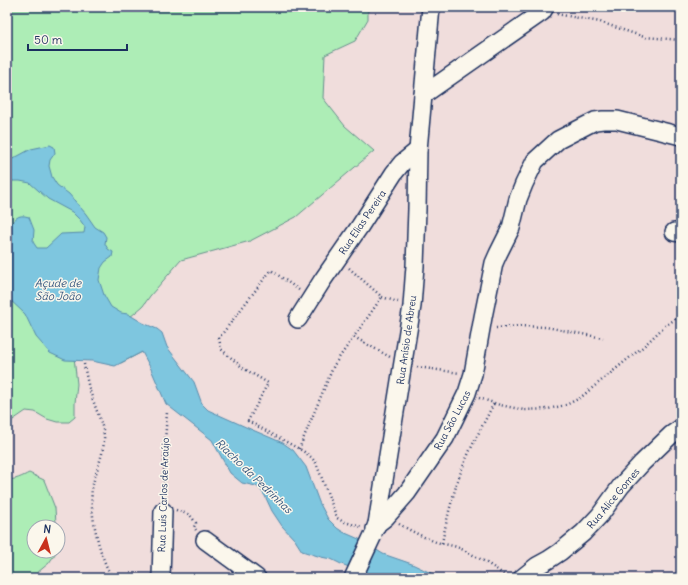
<svg xmlns="http://www.w3.org/2000/svg" width="688" height="585" font-family="Delius,sans-serif">
<style>
.green{fill:#adedb6;stroke:#648e8a}
.water{fill:#7ec6df;stroke:#568aab}
.lines{fill:none;stroke-linecap:round;stroke-linejoin:round}
.minor-casing{stroke:#1b2f5e;stroke-width:20}
.path{stroke:#1b2f5e;stroke-width:2.5;stroke-dasharray:1 3;stroke-linecap:butt}
.minor{stroke:#fbf7ec;stroke-width:17}
.minor-bridge-casing{stroke:#1b2f5e;stroke-width:20;stroke-linecap:butt}
.minor-bridge{stroke:#fbf7ec;stroke-width:17}
.labels{text-anchor:middle;stroke-width:3;stroke-linejoin:round;paint-order:stroke}
.street-label{font-size:10px;fill:#1b2f5e;stroke:#fbf7ec}
.water-label{font-size:11px;font-style:italic;fill:#34557e;stroke:#fbf7ec}
</style>
<rect width="100%" height="100%" fill="#f0dddc"/>
<filter id="ink" filterUnits="userSpaceOnUse"><feTurbulence type="fractalNoise" baseFrequency=".025" numOctaves="2"/><feDisplacementMap in="SourceGraphic" scale="8" xChannelSelector="R" yChannelSelector="G"/><feConvolveMatrix kernelMatrix="1 2 1 2 8 2 1 2 1" color-interpolation-filters="sRGB"/></filter>
<g filter="url(#ink)">
<!-- green -->
<g class="green">
<polygon points="7,7 368,7 368,19 355,41 325,55 323,98 345,126 374,151 296,217 250,241 181,260 150,296 143,306 129,318 150,348 121,363 74,357 77,384 75,403 75,417 69,422 57,422 47,419 35,412 26,411 7,424"/>
<path d="M29,473L44,480L55,508L56,523L63,532L60,546L58,549V527H34V551H57L49,563L31,578H7V479C14,481 23,476 29,473Z"/>
</g>
<!-- water -->
<path class="water" d="M50,145L54,147L55,153L50,160L49,166L52,177L57,185L69,194L86,214L95,227L103,232L106,237L105,244L108,249L113,252L112,257L105,262L101,268L99,280L104,295L111,307L121,313L128,314L143,323L157,329L162,333L167,347L194,382L202,404L208,410L248,428L283,443L293,450L306,467L319,502L328,519L337,528L343,532L359,539L383,554L412,564L431,573L438,578H365L352,568L341,564L331,559L321,557L302,551L295,540L282,526L272,511L265,496L260,489L256,486L242,483L230,473L212,440L166,404L151,369L142,352L115,366L92,361L65,360L50,353L36,337L25,314L7,297V227C16,220 16,213 29,217L34,230L33,242L37,248H46L61,234L84,233L85,227L80,220L72,212L48,199L30,183L20,181H11L7,182V162L31,149Z"/>
<g class="lines">
<!-- minor casing -->
<g class="minor-casing">
<g id="minor">
<polyline points="423,95 542,12 545,7"/>
<polyline points="674,232 681,233"/>
<polyline points="298,319 322,281 360,226 394,173 402,163 418,150"/>
<polyline points="377,524 386,517 407,493 445,438 467,393 473,374 483,317 494,263 498,254 511,228 518,199 524,184 535,161 558,140 587,125 595,121 603,120 617,120 681,136"/>
<polyline points="375,529 377,524 412,306 415,266 417,209 418,150 431,7"/>
<polyline points="205,540 257,578"/>
<polyline points="161,578 163,511"/>
<polyline points="522,578 537,566 548,560 560,552 583,533 600,515 621,486 642,463 671,435 681,428"/>
</g>
</g>
<!-- path -->
<g class="path">
<polyline points="557,14 600,22 644,37 681,40"/>
<polyline points="349,268 382,297 398,302"/>
<polyline points="299,290 271,270 219,338 221,349 243,368 268,383 248,421 303,451 311,457 316,463 337,518 342,521 361,527"/>
<polyline points="496,328 520,326 546,327 603,338"/>
<polyline points="354,337 390,357"/>
<path d="M84,364C86,375 88,387 92,397C96,410 102,422 104,435C105,454 95,471 92,489C89,510 100,561 113,578"/>
<polyline points="417,367 460,373"/>
<polyline points="479,398 500,405 524,410 548,409 566,405 580,398 591,389 644,346 665,326 681,315"/>
<polyline points="299,449 334,365 382,297"/>
<polyline points="164,498 164,458 167,412"/>
<polyline points="176,510 190,515 196,523 194,527 196,530"/>
<path d="M399,524C411,531 423,537 436,542C443,544 450,545 457,547C475,555 493,566 508,578"/>
<path d="M442,543C447,518 453,493 462,469C471,446 483,425 494,403"/>
</g>
<!-- minor -->
<use href="#minor" class="minor"/>
<!-- minor-bridge casing -->
<g class="minor-bridge-casing">
<polyline id="minor-bridge" points="353,578 373,535"/>
</g>
<!-- minor-bridge -->
<use href="#minor-bridge" class="minor-bridge"/>
</g>
</g>
<g class="labels">
<!-- street labels -->
<g class="street-label">
<text transform="translate(362 222) rotate(-56)" y="4">Rua Elias Pereira</text>
<text transform="translate(406 340) rotate(-82)" y="4">Rua Anísio de Abreu</text>
<text transform="translate(452 420) rotate(-62)" y="4">Rua São Lucas</text>
<text transform="translate(163 495) rotate(-88)" y="4">Rua Luís Carlos de Araújo</text>
<text transform="translate(613 498) rotate(-50)" y="4">Rua Alice Gomes</text>
</g>
<!-- water labels -->
<g class="water-label">
<text x="58" y="287">Açude de<tspan x="58" dy="13">São João</tspan></text>
<text transform="translate(254 476) rotate(44)" y="4">Riacho da Pedrinhas</text>
</g>
</g>
<!-- margin -->
<rect width="688" height="585" fill="none" stroke="#fbf7ec" stroke-width="24"/>
<rect x="12" y="12" width="664" height="561" fill="none" stroke="#1b2f5e" stroke-width="1.5" filter="url(#ink)"/>
<!-- north arrow -->
<g transform="translate(46 539) rotate(7)"><circle r="19" fill="#fbf7ec" stroke="#a1a7b3"/>
<path d="M0-3L7 15L0 10L-7 15Z" fill="#c8321e"/>
<text y="-6" font-size="11" font-weight="bold" text-anchor="middle" fill="#1b2f5e">N</text>
</g>
<!-- scale -->
<path d="M28 44v6h99v-6" fill="none" stroke="#1b2f5e" stroke-width="2"/>
<text x="34" y="44" font-size="12" fill="#1b2f5e" stroke="#fbf7ec" stroke-width="3" paint-order="stroke">50 m</text>
</svg>
